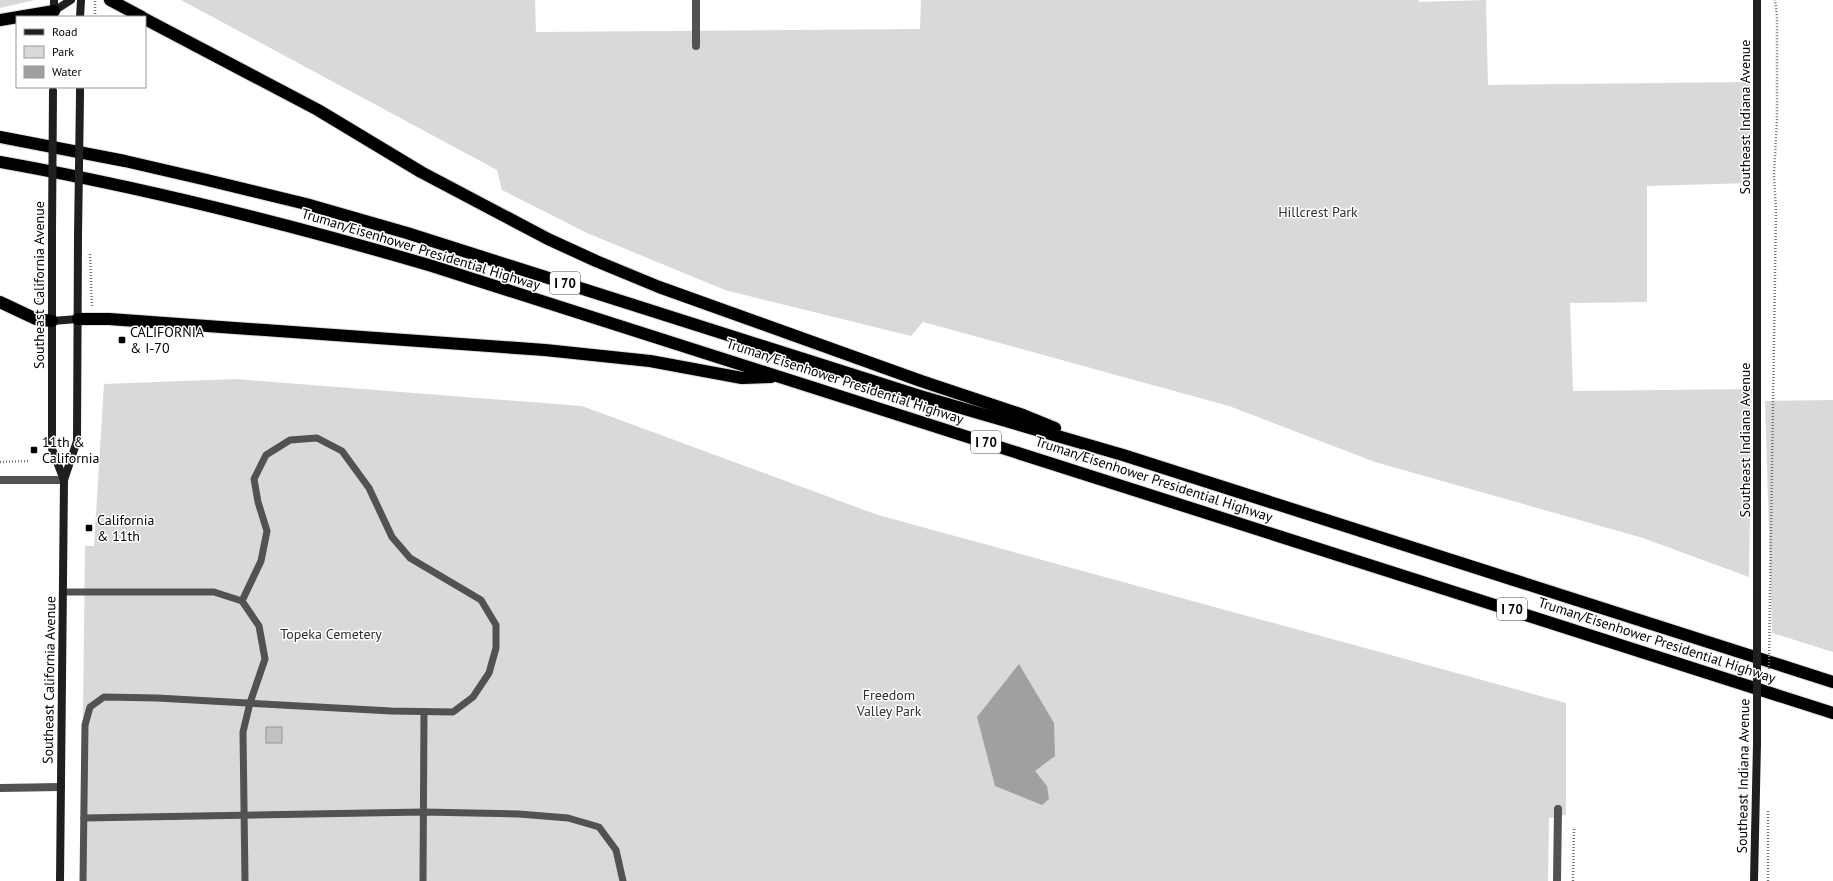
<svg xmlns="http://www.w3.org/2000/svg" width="1833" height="881" font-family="'PT Sans',sans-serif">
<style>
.green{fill:#d9d9d9}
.water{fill:#a0a0a0}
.building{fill:#c2c2c2;stroke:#969696}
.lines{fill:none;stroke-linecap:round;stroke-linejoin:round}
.highway-casing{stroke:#dbdbdb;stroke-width:14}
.path{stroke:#747474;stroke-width:2.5;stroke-dasharray:1 2;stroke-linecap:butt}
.lane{stroke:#525252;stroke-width:7}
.street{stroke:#525252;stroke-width:8}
.secondary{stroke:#1f1f1f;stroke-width:8}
.highway{stroke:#000;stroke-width:12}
.path-bridge{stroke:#747474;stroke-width:2.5;stroke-dasharray:1 2;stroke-linecap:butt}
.secondary-bridge{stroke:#1f1f1f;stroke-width:8}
.poi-dot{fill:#000;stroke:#fff;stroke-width:1.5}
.labels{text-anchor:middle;stroke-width:3;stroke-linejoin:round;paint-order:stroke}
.shield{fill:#fff;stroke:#4c4c4c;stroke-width:1}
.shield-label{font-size:13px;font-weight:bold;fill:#000}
.street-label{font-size:14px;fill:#000;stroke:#fff}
.park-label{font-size:14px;fill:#303030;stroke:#fff}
.poi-label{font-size:14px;fill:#000;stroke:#fff;text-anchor:start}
</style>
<rect width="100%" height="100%" fill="#fff"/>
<!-- green -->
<g class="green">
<polygon points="0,0 35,0 0,8"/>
<polygon points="181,0 535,0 536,32 920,29 921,0 1418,0 1419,2 1486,0 1488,85 1751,82 1750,183 1647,186 1647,302 1570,303 1573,391 1752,389 1749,577 1643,538 1375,462 1229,406 923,322 911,336 725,290 587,233 502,190 497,170"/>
<polygon points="235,379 582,406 878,515 1566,703 1566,815 1549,818 1548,881 81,881 85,546 94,546 104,384"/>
<polygon points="1833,400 1833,652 1772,633 1765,401"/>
</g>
<!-- water -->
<polygon class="water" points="1019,664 1054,723 1055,756 1035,771 1047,786 1049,799 1042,805 995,786 977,717"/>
<!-- building -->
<rect class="building" x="266" y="727" width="16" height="16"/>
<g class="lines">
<!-- highway casing -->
<g class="highway-casing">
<g id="highway">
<polyline points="110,0 142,17"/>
<polyline points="145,19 318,110 421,172 548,239 596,261 659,287 921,381 1023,415 1055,428"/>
<polyline points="0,20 54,11"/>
<polyline points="0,137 125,161 207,180 306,204 407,233 920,396 1123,455 1833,682"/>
<path d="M0,162C146,188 289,224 432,266L1833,713"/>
<polyline points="0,302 36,319 52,321"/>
<polyline points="78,319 109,319 545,350 650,361 742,378 771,377"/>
</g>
</g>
<!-- path -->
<g class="path">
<polyline points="95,17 95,0"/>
<polyline points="90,254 92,307"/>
<polyline points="38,302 40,261"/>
<polyline points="0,462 30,461"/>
<polyline points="1770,597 1776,210 1774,175 1777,118 1777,16 1775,0"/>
<polyline points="1573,881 1574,828"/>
<polyline points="1768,881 1768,809"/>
</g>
<!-- lane -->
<g class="lane">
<polyline points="63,592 214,592 242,601 259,626 265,659 250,703 243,732 245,881"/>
<polyline points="84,818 423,812 519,814 568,818 599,827 616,850 623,881"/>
<polyline points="83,881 85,725 90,707 104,697 157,698 391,711 453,712 473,697 489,673 496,648 496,625 481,600 410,558 392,537 369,488 342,451 317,438 290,440 266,455 254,479 258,502 267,531 261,561 242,601"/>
<polyline points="423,881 424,712"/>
</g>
<!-- street -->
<g class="street">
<polyline points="696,0 696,46"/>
<polyline points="0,480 64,480"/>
<polyline points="0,788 61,787"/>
<polyline points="1557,881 1558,809"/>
</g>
<!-- secondary -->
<g class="secondary">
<polyline points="1757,0 1757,596"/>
<polyline points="54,11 71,0"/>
<polyline points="54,14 54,0"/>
<polyline points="80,17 81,0"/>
<polyline points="80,96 80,87"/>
<polyline points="52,231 52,449 64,480"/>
<polyline points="52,321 78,319"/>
<polyline points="60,881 64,480 77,441 78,236"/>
<polyline points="1754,881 1757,744"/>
</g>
<!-- highway -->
<use href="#highway" class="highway"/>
<!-- path-bridge -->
<polyline class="path-bridge" points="1769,669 1770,597"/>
<!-- secondary-bridge -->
<g class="secondary-bridge">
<polyline points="52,231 53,91"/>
<polyline points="78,236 80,96"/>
<polyline points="1757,744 1757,596"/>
</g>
</g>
<!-- markers -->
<g class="poi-dot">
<rect x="118" y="336" width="8" height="8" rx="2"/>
<rect x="30" y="446" width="8" height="8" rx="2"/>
<rect x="85" y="524" width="8" height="8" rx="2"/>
</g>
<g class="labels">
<!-- shield labels -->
<g class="shield">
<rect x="550" y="272" width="30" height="22" rx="3"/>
<rect x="971" y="431" width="30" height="22" rx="3"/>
<rect x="1497" y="598" width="30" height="22" rx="3"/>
</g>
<g class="shield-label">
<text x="565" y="288">I 70</text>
<text x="986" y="447">I 70</text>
<text x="1512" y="614">I 70</text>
</g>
<!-- street labels -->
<g class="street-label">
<text transform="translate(1745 117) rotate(-90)" y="5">Southeast Indiana Avenue</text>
<text transform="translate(421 249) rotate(17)" y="5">Truman/Eisenhower Presidential Highway</text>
<text transform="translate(39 285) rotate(-90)" y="5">Southeast California Avenue</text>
<text transform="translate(845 381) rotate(18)" y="5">Truman/Eisenhower Presidential Highway</text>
<text transform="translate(1745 440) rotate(-90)" y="5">Southeast Indiana Avenue</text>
<text transform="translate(1154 479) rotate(18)" y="5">Truman/Eisenhower Presidential Highway</text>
<text transform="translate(1657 640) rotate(18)" y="5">Truman/Eisenhower Presidential Highway</text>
<text transform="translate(49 680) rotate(-89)" y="5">Southeast California Avenue</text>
<text transform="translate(1743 776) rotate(-89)" y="5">Southeast Indiana Avenue</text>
</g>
<!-- park labels -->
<g class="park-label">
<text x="1318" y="217">Hillcrest Park</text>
<text x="331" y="639">Topeka Cemetery</text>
<text x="889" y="700">Freedom<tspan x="889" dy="16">Valley Park</tspan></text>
</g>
<!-- poi labels -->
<g class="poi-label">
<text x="130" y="337">CALIFORNIA<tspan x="130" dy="16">&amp; I-70</tspan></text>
<text x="42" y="447">11th &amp;<tspan x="42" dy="16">California</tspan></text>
<text x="97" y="525">California<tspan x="97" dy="16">&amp; 11th</tspan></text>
</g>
</g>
<!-- legend -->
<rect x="16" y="16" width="130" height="72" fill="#ffffff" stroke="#999999"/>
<rect x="24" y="29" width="20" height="6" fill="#1f1f1f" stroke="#999999"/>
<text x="52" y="36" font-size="12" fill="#000000">Road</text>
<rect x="24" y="46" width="20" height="12" fill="#d9d9d9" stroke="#999999"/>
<text x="52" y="56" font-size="12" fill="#000000">Park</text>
<rect x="24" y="66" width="20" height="12" fill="#a0a0a0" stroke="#999999"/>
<text x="52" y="76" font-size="12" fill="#000000">Water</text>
</svg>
